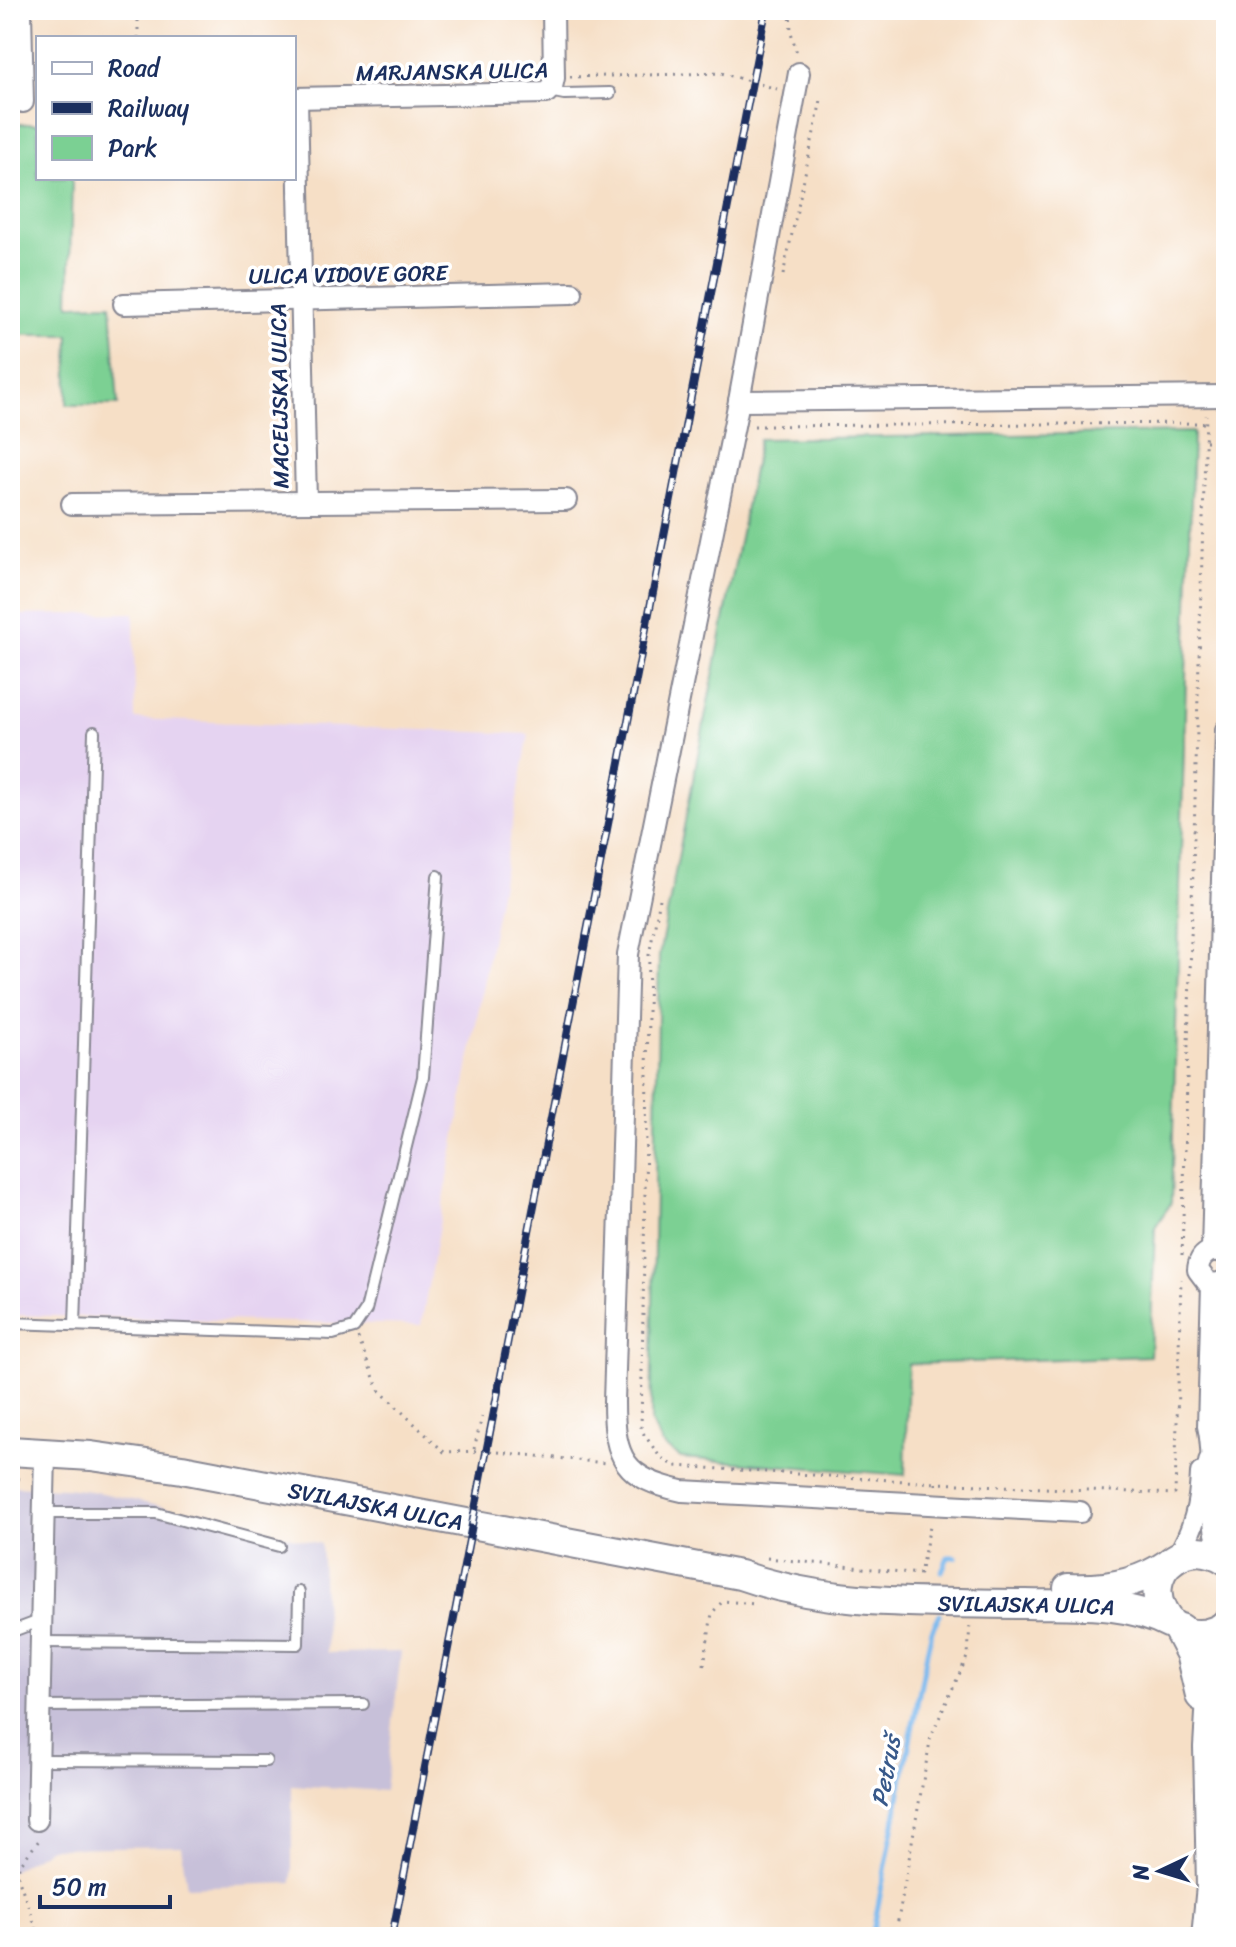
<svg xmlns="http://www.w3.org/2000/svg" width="1236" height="1947" font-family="Sriracha,sans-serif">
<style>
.built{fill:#e5d3f1}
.industrial{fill:#c7c0d9}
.green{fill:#7bd093;stroke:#4b8078;stroke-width:2}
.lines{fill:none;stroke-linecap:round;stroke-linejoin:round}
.stream{stroke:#7cbaef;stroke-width:5}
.service-casing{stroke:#888792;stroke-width:14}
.minor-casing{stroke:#888792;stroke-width:24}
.secondary-casing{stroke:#888792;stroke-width:32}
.primary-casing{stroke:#888792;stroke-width:36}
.path{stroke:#888792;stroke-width:3;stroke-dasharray:2 6;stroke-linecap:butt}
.service{stroke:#fff;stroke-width:10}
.minor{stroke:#fff;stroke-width:20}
.secondary{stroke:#fff;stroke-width:28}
.primary{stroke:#fff;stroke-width:32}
.rail-casing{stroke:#1b2f5e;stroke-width:8}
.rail{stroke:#fff;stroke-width:5;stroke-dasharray:15;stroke-linecap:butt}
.labels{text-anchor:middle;stroke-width:7;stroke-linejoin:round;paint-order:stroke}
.street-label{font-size:22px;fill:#1b2f5e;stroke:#fff}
.water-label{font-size:24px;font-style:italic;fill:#38598a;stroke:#fff}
</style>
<rect width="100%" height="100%" fill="#fff"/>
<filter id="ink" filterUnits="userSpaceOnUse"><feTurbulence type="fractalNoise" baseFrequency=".0125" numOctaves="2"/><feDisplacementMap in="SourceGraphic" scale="16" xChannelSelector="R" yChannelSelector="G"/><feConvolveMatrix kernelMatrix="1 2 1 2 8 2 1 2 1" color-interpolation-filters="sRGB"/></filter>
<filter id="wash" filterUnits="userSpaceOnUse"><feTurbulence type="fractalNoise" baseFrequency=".006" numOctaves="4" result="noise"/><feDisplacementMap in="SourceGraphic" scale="32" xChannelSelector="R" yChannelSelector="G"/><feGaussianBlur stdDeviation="1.8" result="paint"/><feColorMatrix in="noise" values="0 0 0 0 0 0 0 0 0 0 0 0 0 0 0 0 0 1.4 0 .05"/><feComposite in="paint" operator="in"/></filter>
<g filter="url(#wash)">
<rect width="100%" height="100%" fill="#f6dfc6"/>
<!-- built -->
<polygon class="built" points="134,613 135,719 529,734 421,1325 10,1315 10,615"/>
<!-- industrial -->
<polygon class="industrial" points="10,1486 66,1488 98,1492 321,1544 327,1653 401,1652 385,1791 292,1785 292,1883 187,1887 181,1846 50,1848 10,1872"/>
<!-- green -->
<g class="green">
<polygon points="10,124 38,124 38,178 72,178 69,305 111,304 118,405 67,405 69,335 10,335"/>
<polygon points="1193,432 1171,1203 1155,1227 1150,1356 908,1364 905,1475 681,1458 663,1445 651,1422 659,956 759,439"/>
</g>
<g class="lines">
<!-- stream -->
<g class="stream">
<polyline points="942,1571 948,1557 956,1557"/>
<polyline points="872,1937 927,1652 932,1630 940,1614"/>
</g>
</g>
</g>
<g filter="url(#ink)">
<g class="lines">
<!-- service casing -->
<g class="service-casing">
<g id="service">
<polyline points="549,91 564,94 610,93"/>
<polyline points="10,1323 333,1334 354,1328 366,1310 423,1077 438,876"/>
<polyline points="75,1325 94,732"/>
<polyline points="44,1513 156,1513 279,1546"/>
<polyline points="10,1632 42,1620"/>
<polyline points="41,1642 298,1644 299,1592"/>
<polyline points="40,1706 363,1704"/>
<polyline points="39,1760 266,1761"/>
</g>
</g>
<!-- minor casing -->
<g class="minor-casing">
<g id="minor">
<polyline points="21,10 23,102"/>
<path d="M799,73L739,401L628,954L614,1402C614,1459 625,1479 682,1491L1080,1512"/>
<polyline points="294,98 546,93 552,87 554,78 553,10"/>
<polyline points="297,98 306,502"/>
<polyline points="124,304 572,293"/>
<polyline points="739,401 1226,396"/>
<polyline points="72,504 566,500"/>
<polyline points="1212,1251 1226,730"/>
<path d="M1226,1254C1212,1246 1199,1254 1198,1270L1207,1282L1217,1284L1226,1280"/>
<path d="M1212,1284L1208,1426C1218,1469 1203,1520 1226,1560"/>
<path d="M1177,1557C1194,1530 1200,1504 1201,1473"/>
<polyline points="37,1820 45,1452"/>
</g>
</g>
<!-- secondary casing -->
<g class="secondary-casing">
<g id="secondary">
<path id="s1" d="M10,1451L91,1456L182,1469L740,1575C831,1607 930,1602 1026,1604C1073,1605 1127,1601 1170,1624"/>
<polyline points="1213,1463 1226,1503"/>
<path d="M1226,1560C1213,1552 1199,1548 1184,1554C1129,1575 1168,1662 1226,1625"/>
<path d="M1068,1588C1105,1590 1139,1584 1169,1563"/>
</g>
</g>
<!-- primary casing -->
<g class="primary-casing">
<g id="primary">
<polyline points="1180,1630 1192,1653 1202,1695"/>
<polyline points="1208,1937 1213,1886 1210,1747 1216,1647 1226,1626"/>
</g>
</g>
<!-- path -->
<g class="path">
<polyline points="790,10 791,32 798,57"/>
<polyline points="138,38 138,10"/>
<polyline points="570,77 721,73 777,89"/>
<polyline points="783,275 821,100"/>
<polyline points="754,426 1206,423"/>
<polyline points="1206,441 1226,441"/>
<polyline points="660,899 649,955 641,1430 660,1457 675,1466 936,1483"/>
<polyline points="1182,1255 1206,415"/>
<polyline points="358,1338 379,1390 444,1452 487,1451 606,1463"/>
<polyline points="10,1417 13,1424 20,1428"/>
<polyline points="474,1449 482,1417"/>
<polyline points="10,1478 25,1479"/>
<polyline points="936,1485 936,1483 1175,1494 1181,1279"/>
<polyline points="767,1558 920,1574 931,1521"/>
<polyline points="704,1665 712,1613 723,1601 756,1604"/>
<polyline points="39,1937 18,1877 19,1866 40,1839"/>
<polyline points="895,1937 931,1736 968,1655 970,1624"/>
</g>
<!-- service -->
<use href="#service" class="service"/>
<!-- minor -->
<use href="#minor" class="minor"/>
<!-- secondary -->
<use href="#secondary" class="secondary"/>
<!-- primary -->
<use href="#primary" class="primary"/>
<!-- rail casing -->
<g class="rail-casing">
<polyline id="rail" points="392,1937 766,10"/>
</g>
<!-- rail -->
<use href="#rail" class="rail"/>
</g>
</g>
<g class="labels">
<!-- street labels -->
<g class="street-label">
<text transform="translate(452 71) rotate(-1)" y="8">MARJANSKA ULICA</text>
<text transform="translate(348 274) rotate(-1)" y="8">ULICA VIDOVE GORE</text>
<text transform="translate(279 396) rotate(-91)" y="8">MACELJSKA ULICA</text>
<text dy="8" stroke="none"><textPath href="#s1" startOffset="370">SVILAJSKA ULICA</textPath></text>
<text dy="8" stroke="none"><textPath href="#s1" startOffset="1030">SVILAJSKA ULICA</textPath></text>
</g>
<!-- water labels -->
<g class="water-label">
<text transform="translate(886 1771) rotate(-79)" y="8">Petruš</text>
</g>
</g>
<!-- margin -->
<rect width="1236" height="1947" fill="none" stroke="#fff" stroke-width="40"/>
<!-- legend -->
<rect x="36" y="36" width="260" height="144" fill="#ffffff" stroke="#a4acbf" stroke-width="2"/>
<rect x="52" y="62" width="40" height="12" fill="#ffffff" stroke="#a4acbf" stroke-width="2"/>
<text x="108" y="76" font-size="24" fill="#1b2f5e">Road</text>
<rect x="52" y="102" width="40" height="12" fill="#1b2f5e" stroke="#a4acbf" stroke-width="2"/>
<text x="108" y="116" font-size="24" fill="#1b2f5e">Railway</text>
<rect x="52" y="136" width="40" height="24" fill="#7bd093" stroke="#a4acbf" stroke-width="2"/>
<text x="108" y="156" font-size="24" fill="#1b2f5e">Park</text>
<!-- north arrow -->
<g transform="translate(1160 1871) rotate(266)" stroke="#ffffff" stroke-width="6" paint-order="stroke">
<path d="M0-6L14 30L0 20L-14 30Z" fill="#1b2f5e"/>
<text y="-12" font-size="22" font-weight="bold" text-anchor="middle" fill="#1b2f5e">N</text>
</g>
<!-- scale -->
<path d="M40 1895v12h130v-12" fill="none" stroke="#1b2f5e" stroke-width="4"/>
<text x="52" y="1895" font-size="24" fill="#1b2f5e" stroke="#ffffff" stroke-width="6" paint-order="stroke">50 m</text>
</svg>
